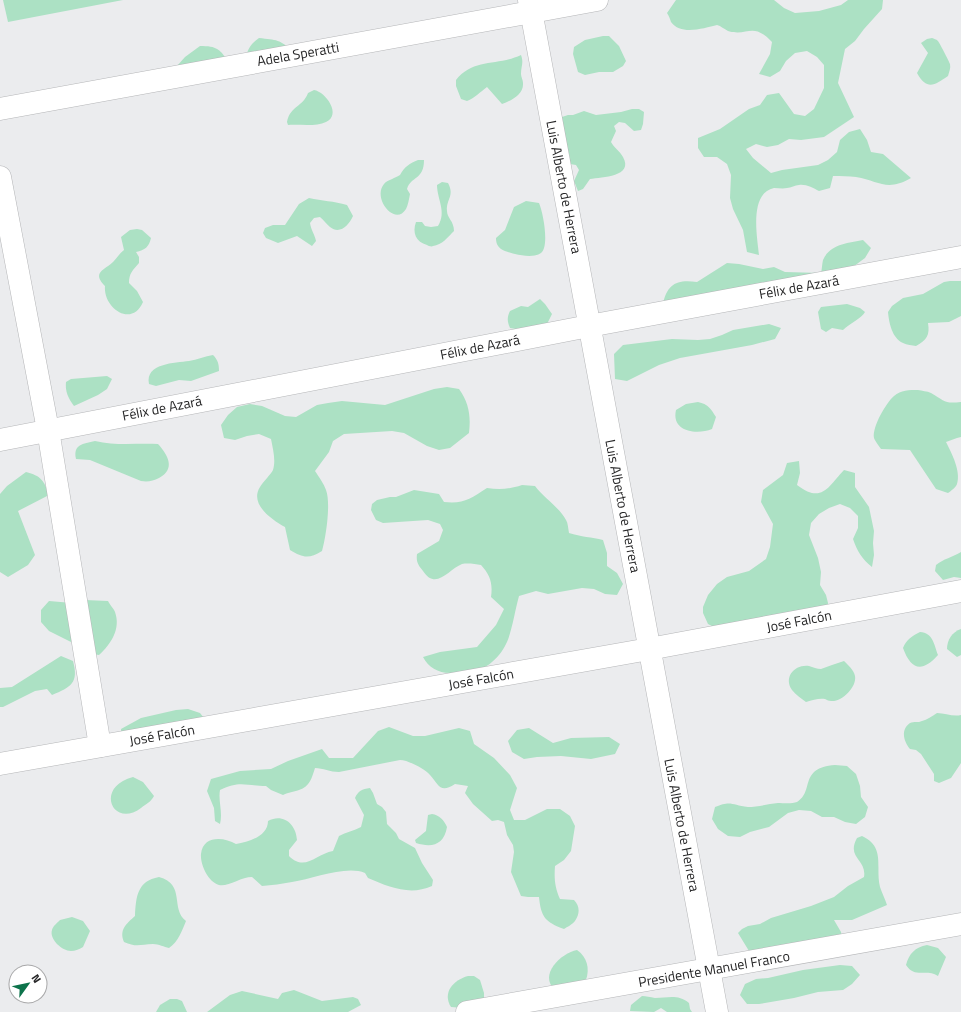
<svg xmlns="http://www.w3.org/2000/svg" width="961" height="1012" font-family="'Titillium Web',sans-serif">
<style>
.green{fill:#ace1c4}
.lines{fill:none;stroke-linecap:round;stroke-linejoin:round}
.minor-casing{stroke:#b5b6b8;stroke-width:23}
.minor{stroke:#fff;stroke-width:22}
.labels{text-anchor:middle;stroke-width:3;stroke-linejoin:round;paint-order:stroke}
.street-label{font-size:14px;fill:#262627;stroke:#fff}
</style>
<rect width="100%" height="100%" fill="#ebecee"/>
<!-- green -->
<g class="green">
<polygon points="3,0 123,0 8,22"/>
<path d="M676,0H774L784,8L795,13L819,11L841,5L848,0H883L882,9L864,29L855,41L845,49L838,83L854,117L824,137L801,140L789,139L778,145L767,147L756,144L746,149L753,158L771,173L782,170L818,165L828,160L837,152L840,140L849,132L860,129L867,140L871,152L883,154L911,178C887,192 879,181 856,177C849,176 841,176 833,176L830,188L819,191C813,188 806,184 799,185C795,185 791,188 787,188C783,189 778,188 774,188C749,193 757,236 759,255L747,252L743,230L733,209L730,198L731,175L727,164L717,157H704L698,148V138L720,129L749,109L760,105L767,95L779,93L794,114L805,116L814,109L824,88V65L817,57L807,51L795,53L786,61L780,71L770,77L759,74L770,54L772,42C752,21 748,37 728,31C724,29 721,26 717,25C704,28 681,36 671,22C670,19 669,16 667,13Z"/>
<polygon points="603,36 609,36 619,46 626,61 623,66 613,72 599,72 585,75 578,72 573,54 574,47 585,40"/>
<path d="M259,38C276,40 281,39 292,52L246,58C247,49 252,43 259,38Z"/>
<path d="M932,38C934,39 936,39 938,41C939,42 949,61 950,64C951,68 949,72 948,76C935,85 927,91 917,73L928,53L921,43L927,39Z"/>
<path d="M200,46C217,46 220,49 229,63L177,66L185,57Z"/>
<path d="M521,55C524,63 521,66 521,74C521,77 523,80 523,83C524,94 511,101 502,104L487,87C480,92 475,98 467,101L461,99L456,86V80C473,58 498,66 521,55Z"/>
<path d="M314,90C326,92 342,115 326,122C316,127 299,124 288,125L287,122C290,106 303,107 308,93Z"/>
<path d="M632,109H639L644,112L643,124L641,130L634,131L625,123L619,122L614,126L616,131L611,142C614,148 620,151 623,157C634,177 602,177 590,179L583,189L578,191L574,181L579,170L576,165L570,164L569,153L562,141V117L568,115H573L584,111L596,115L621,112Z"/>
<path d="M418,160H424C424,180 411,176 407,189L410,194C409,199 408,205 406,209C395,227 372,198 384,184C387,180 396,178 400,175C404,167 410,163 418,160Z"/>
<path d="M442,182L448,183C455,196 446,199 447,211C447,218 454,221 454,231C448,237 442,245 433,246C432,247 428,246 427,245C416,242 412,233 416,222H422L425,226L431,227L438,226C447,212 437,199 437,185Z"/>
<path d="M309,198C322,201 334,201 347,205L353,216C349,225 340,235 330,227C326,224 324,220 320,217L314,218L310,223C311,230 315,235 316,241L312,246L297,236L278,243L266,238L263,233L265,228L273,225H285L299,204Z"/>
<path d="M526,201L539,203C543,212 549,244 542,252C535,260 509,254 501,249C497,246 496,242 496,238L505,230L514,207Z"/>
<path d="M137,229L142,230L151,238C149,247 145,250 136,252L139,257V263C133,270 129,273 129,283L137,291L143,302C132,328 103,308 105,286C91,272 105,270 113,262C117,258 119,254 124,250L121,237L130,230Z"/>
<path d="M863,240L871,248L865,258L846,272L663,304C667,284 677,279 697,282L727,263L739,264L763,269L774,267L785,272L821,273C822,269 822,264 823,260C830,244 848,243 863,240Z"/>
<path d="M950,281H961V316L949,322L928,323C930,335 927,340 916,346C912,345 907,345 903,343C892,338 889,323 888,312L892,306L903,298L923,294L944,282Z"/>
<path d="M540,299L545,304L552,314L546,326L516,329L510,328C507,321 507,317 510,311L521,306L528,307Z"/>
<path d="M847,304L860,308L865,312C862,318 849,324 843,330L832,328L826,332L821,329L818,312L821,307Z"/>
<polygon points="769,324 781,328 775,339 752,345 680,358 659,365 627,381 615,379 614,354 623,345 672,339 698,340 710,339 722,335 733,330"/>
<path d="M213,355C218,360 219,364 219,371L191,381L179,380L156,386L149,384C145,363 175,363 189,361C197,360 205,356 213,355Z"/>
<path d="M107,376L112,379L107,389L98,395L74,406C68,398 65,391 66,382L71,379Z"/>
<path d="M447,387L459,389C469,403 471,416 469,433L450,448L439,450L427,446L404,433L392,431L344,434L333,441L329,452L315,471C319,477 324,484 326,490C331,503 326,537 322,551C309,559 303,558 290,550L285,527C272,520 249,504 260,487C263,482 271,474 273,470C276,461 273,449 271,439L259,434L247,436L235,440L224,438L221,425L228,415L237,407L250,404L262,406L285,416L296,417L317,405L328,403L342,401L385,405L434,389Z"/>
<path d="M918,390C922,391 927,391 931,393C945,401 944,404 961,402V437L957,438L946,442C952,454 961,471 957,484C956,487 951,491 948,493L936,489L910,450L881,449C879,446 875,441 874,438C872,427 886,403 894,396C901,390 909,390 918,390Z"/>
<path d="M698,402C708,404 711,409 716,417L712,429C697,435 671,432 676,410L686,404Z"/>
<path d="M95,441C116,446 136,443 158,444C168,455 176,469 159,478C153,481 148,482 141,481L90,460L76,459C73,444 83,444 95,441Z"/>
<path d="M799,461L800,473L797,485C822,504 828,487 844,470L855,473V487L869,507L874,531L873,543L874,555L872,567C862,559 857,551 853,539L858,528V516L850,508L840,504L829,508L819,514L811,523L809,535L818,558L821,572L820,585L826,595L829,607L720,630L708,624L703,613V607L708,595L717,584L727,577L749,571L766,559L770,547L773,524L761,502L763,490L783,475L787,463Z"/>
<path d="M26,472C41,476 44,480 49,495L18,511L35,555L28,565L8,577L0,572V494L7,486Z"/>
<path d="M522,485L535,486C544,498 559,507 566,520C568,523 568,528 569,533C581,537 592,537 603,540L607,553V566L617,573L623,584L617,595L605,594L594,589L582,588L548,594L536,591L519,596C515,610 512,632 506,644C499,659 483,672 466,674C461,674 455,673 450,673C438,673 428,667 423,657L440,652L477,647L496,625L504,609L491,597C493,583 490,575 481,565C475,564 468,563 462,564C449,569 436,591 423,571C418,565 416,562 417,554L439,541L443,530L440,524L428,520L383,523L376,520L371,510L372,504L377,500L390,497H396L414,490L439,494L444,502C464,504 470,499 487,488C500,490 510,489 522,485Z"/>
<path d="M961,552V578L954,577L943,580L935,571L936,565C943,559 953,557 961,552Z"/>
<path d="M85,600L108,601C110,605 114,609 115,612C121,629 111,644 99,655L87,653L77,645L49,631L41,622V610L49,601L72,603Z"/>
<path d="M961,629V655L957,657L947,649C947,640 952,632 961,629Z"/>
<path d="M920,632C933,633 934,644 938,655C922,673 911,670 903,648C906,640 912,636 920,632Z"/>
<path d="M61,656L73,661C79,683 71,687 52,695L47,689L35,691L3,707H0V688L12,687Z"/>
<path d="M844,661C848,665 854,670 855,676C857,687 842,702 831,701C829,701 827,700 825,699C819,698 813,700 806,702C801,698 796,695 792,690C783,677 795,664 809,666C813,667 817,669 821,669L832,665Z"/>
<polygon points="188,709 200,713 207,722 122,742 121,729 141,718 176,710"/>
<path d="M937,713C945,713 953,717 961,715V763L951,778L939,783L934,781V774L921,754L916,750L910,749C904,742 900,730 910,723C914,721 918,723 922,721C927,720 932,716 937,713Z"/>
<path d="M389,727L413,736H425L459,728L470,731L474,744L494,758L510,775L517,788L510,810L514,820H525L547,809H560L570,816L575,826L571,851L564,860L555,866C554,879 555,888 560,899L574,900C580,906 580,914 575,921C573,924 567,927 564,929C545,922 541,917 539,897H528L521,896L511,872L514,852L513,845L507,835L504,822L498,820L492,821L473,804L465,793L468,786L455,784C440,794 439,785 430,775C425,769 408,760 400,760L339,772C330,772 323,768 315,768C312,777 310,787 299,790C293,792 289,792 283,795L271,790L266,786C246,786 240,780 220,790C218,801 223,812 220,824L215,821L214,808L207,791L211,779L240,771L271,769L288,761L322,749L329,758H353L378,731Z"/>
<polygon points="529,728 553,743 571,738 609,737 620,744 615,754 591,759 561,756 537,757 524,759 512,752 508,741 517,730"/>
<path d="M835,765L847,766L856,774L860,786L861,797L868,807L865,817L856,824L845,822L834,817H822L811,811L799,810L788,813L769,827L750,832L740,837L728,836L718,829L712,819L715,807C731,800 732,805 748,807C757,807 768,804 778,803C783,803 792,804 797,802C815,791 798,768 835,765Z"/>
<path d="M133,777L143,782L154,796C151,802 146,804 141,808C113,829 94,787 133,777Z"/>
<path d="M370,788L373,793L377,804L382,807L386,812L387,824L396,833L399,839L415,848L422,863L433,880L432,886C410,896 389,887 368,878L365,873C346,865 313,879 292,882C282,884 272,885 262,886L252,877C241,877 228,887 219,885C208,882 200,864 201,854C203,835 224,837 236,844C249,842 268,836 268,821C283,813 296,824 297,840L289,850V856C305,872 316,854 333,851L339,836C346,832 354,831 361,827L364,815L355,798C358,791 362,789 370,788Z"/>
<path d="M432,814C439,815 444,820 447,827C444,845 432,848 416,843L415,840L426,831L428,815Z"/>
<path d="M862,836C886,847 875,867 880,887C882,893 885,899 887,905L852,920H834L841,932L842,939L749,951L738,933L742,929L748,926L760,924L771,918L811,906L834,897L848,886L864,877C867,859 846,858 857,838Z"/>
<path d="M159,877C186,884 170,909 186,921C182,931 178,942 169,948C164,947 159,944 153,944C141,944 137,948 124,942C119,930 126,924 135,916C136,897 137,881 159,877Z"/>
<path d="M72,917L83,921L90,931L83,947C80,949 75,951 71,951C62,951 49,939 52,930C53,926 57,923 60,920Z"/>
<path d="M927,945L938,948L946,957L938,976C926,968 915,979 906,965C909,954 915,947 927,945Z"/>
<path d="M577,950C587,957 590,968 586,980L555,990C538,975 561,953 577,950Z"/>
<polygon points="840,965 852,966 860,975 852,984 843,990 818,992 794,998 759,1004 747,1004 740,995 745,984 756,979 768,978 803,970"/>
<path d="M468,976H474L480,980L484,993V999L477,1009L451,1007C442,993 453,980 468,976Z"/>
<polygon points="294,990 322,1001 353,997 358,999 361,1005 348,1012 207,1012 230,995 242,991 278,999 282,993"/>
<path d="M642,996C646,996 650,997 655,998C668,998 678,994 689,1003L690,1009L692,1012H667L661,1008L654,1012L630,1011L631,1005Z"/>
<polygon points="170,999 177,999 182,1001 187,1012 156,1012 160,1005"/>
</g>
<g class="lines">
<!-- minor casing -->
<g class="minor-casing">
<g id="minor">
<polyline points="529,0 717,1012"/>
<polyline points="0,109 597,0"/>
<polyline points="0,177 48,430 100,746"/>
<polyline points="0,440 589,326 961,257"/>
<polyline points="0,764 649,649 961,591"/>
<polyline points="467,1012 961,924"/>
</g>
</g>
<!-- minor -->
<use href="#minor" class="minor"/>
</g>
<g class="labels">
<!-- street labels -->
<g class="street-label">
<text transform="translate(298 54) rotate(-10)" y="5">Adela Speratti</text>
<text transform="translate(564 187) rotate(79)" y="5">Luis Alberto de Herrera</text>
<text transform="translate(799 287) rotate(-10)" y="5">Félix de Azará</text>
<text transform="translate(480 347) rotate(-11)" y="5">Félix de Azará</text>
<text transform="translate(162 408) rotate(-11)" y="5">Félix de Azará</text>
<text transform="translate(623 506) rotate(79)" y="5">Luis Alberto de Herrera</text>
<text transform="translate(799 621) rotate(-11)" y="5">José Falcón</text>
<text transform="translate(481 679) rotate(-10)" y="5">José Falcón</text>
<text transform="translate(162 735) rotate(-10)" y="5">José Falcón</text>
<text transform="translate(682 825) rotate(79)" y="5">Luis Alberto de Herrera</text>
<text transform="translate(714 969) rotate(-10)" y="5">Presidente Manuel Franco</text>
</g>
</g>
<!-- north arrow -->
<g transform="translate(28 984) rotate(57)"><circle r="19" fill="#ffffff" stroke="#a8a8a9"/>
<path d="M0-3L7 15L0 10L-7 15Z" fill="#0d734b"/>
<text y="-6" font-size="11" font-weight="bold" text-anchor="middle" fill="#262627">N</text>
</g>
</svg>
